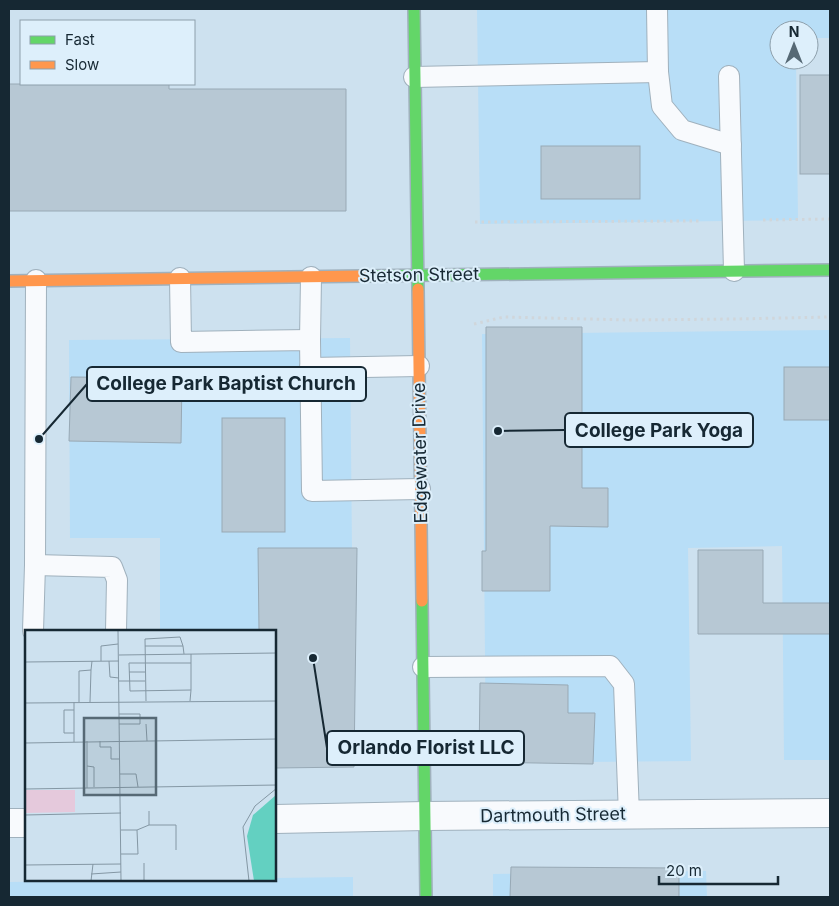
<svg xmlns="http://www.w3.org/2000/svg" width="839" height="906" font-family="Inter,sans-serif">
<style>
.built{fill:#b8def7}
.building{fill:#b7c8d4;stroke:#98a9b5}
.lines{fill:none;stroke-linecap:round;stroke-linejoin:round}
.lane-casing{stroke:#a0b1bd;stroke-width:22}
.street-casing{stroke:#a0b1bd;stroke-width:30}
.fast-casing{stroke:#a0b1bd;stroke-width:14}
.slow-casing{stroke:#a0b1bd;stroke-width:14}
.path{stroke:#d0d6db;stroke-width:3;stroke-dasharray:2.5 4;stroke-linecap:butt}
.lane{stroke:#f8fafd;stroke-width:20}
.street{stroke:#f8fafd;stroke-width:28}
.fast{stroke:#63d668;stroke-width:11}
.slow{stroke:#ff974d;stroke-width:11}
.labels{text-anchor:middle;stroke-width:4;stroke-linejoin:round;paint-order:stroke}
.street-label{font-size:18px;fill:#162833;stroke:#ddeffb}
.inset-road{fill:none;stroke:#8497a4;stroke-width:1}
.view{fill:#566975;fill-opacity:0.15;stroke:#566975;stroke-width:2.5}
.inset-edge{fill:none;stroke:#162833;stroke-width:2.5}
.leader{fill:none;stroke:#162833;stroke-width:2}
.callout-dot{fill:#162833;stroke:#ddeffb;stroke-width:2}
.callout{fill:#ddeffb;stroke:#162833;stroke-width:2}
.callout-label{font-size:19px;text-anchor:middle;font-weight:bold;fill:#162833}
</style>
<rect width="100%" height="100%" fill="#cde1ef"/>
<!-- built -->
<g class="built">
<polygon points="477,9 830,9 830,38 809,38 809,30 779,30 779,60 796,60 798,220 480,224"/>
<polygon points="830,330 830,760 784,760 782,546 688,548 691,761 486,763 482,334"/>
<polygon points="350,338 354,767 275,768 275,631 160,631 160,538 70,538 69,340"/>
<polygon points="706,871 707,897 493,897 493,874"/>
<polygon points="353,877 353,897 9,897 9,882 148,880 275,880 275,878"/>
</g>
<!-- building -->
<g class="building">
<rect x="800" y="75" width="30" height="99"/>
<polygon points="9,84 169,84 169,89 346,89 346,211 9,211"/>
<rect x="541" y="146" width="99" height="53"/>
<polygon points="486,327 582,327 582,488 608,488 608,527 550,526 550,591 482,591 482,551 486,551"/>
<rect x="784" y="367" width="46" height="53"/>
<polygon points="71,377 182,378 181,443 69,441"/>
<rect x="222" y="418" width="63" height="114"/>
<polygon points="258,548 357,548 354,767 275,768 275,631 259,631"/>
<polygon points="698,550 763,550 763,603 830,603 830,634 698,634"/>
<polygon points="480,683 568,685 568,713 595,713 593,764 479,762"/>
<polygon points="511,867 679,868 679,897 510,897"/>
</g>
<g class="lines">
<!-- lane casing -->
<g class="lane-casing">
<g id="lane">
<polyline points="658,72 662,106 682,130 731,145"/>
<polyline points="729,76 734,271"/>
<polyline points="414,77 658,72 657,9"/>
<polyline points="180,278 181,342 310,340 312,491 420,489"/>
<polyline points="310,340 311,277"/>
<polyline points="310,368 419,366"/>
<polyline points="35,565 112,567 117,580 116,631"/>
<polyline points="33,631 35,565 36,280"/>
<polyline points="423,667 610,666 624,684 629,815"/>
</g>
</g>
<!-- street casing -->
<g class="street-casing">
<g id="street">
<polyline points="275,819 425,816 830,813"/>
<polyline points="9,823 26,823"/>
</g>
</g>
<!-- fast casing -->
<g class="fast-casing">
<g id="fast">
<polyline points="414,9 418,289"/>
<polyline points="362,276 830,270"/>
<polyline points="422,601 426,897"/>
</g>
</g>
<!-- slow casing -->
<g class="slow-casing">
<g id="slow">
<polyline points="9,281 362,276"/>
<polyline points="418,289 422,601"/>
</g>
</g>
<!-- path -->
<g class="path">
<polyline points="763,220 830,219"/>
<polyline points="475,222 702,221"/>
<polyline points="474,324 504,317 630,320 735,319 830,317"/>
</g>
<!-- lane -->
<use href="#lane" class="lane"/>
<!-- street -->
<use href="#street" class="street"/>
<!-- fast -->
<use href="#fast" class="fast"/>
<!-- slow -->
<use href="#slow" class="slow"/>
</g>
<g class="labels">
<!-- street labels -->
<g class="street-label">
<text transform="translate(419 275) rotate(-1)" y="6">Stetson Street</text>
<text transform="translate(420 453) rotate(-91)" y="6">Edgewater Drive</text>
<text transform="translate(553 815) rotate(-1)" y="6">Dartmouth Street</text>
</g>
</g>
<!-- overview -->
<g transform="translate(25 630)">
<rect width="251" height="251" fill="#cde1ef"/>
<path d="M0,160H50V182L0,183Z" fill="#e5c9dc"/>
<path d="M251,165V251H229L222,206L228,185Z" fill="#63d0c1"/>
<path class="inset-road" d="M93,1L96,251M120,16H158L159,24M166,24V60M94,25L252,23M76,31V16L93,14M84,31L85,47L94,48M0,32L94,31M104,42H120M94,51H120M121,71L120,9L155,7L158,16M165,71L166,60L105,61L104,33H166M54,72V41L66,40L67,31M65,72L66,40M0,73L252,71M49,80V103M94,84H115V94H94M121,94L122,111M75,111V117H86V129H95M49,112V103H39V80H49V72M0,113L252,109M62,136L69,137V157M95,144H111L113,157M62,158V111M0,159L252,155M0,185L96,183M124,195H151V220M96,200H112L124,195V181M96,224H113L112,200M119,233V251M0,235L96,234M66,244L96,242M66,251L68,234M224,251L218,197L230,176L252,158"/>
<path class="view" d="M59,88H131V165H59Z"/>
<rect width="251" height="251" class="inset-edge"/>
</g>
<!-- callouts -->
<path class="leader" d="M39 439L87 384M498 431L565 430M313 658L327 748"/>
<g class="callout-dot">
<circle cx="39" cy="439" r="5"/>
<circle cx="498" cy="431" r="5"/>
<circle cx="313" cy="658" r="5"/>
</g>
<g class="callout">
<rect x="87" y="367" width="279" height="34" rx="5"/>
<rect x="565" y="413" width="188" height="34" rx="5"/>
<rect x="327" y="731" width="197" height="34" rx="5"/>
</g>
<g class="callout-label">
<text x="226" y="390">College Park Baptist Church</text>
<text x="659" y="437">College Park Yoga</text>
<text x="426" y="754">Orlando Florist LLC</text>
</g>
<!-- border -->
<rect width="839" height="906" fill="none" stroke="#162833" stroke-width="20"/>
<!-- legend -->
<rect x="20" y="20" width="175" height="65" fill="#ddeffb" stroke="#8d9fab"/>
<rect x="30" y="36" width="25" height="8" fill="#63d668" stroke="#8d9fab"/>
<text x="65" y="45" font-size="15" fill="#162833">Fast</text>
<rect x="30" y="61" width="25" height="8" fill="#ff974d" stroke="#8d9fab"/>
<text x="65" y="70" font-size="15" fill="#162833">Slow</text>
<!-- north arrow -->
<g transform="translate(794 45)"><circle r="24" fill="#ddeffb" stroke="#8d9fab"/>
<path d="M0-4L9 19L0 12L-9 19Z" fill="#566975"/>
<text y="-8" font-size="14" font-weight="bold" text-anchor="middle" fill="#162833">N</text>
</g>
<!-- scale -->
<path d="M659 876v8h119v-8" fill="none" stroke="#162833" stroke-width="2.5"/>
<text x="666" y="876" font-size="15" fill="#162833" stroke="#ddeffb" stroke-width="4" paint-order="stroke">20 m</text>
</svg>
